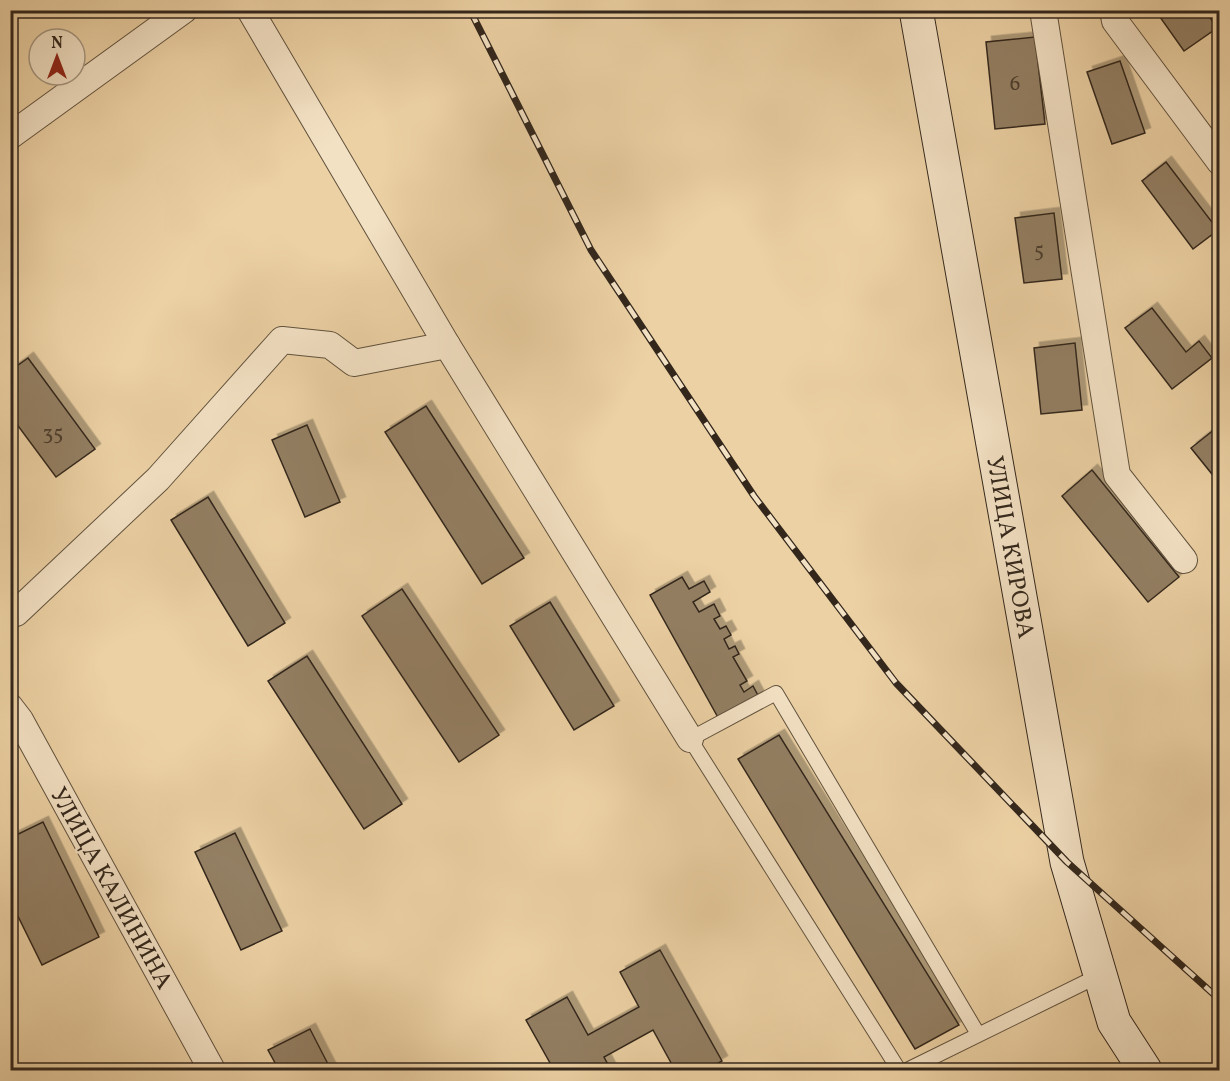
<svg xmlns="http://www.w3.org/2000/svg" width="1230" height="1081" font-family="Vollkorn,serif">
<style>
.building{fill:#937f63;stroke:#33271c;stroke-width:1.5;filter:url(#shadow)}
.lines{fill:none;stroke-linecap:round;stroke-linejoin:round}
.lane-casing{stroke:#61523e;stroke-width:16}
.street-casing{stroke:#61523e;stroke-width:28}
.secondary-casing{stroke:#33271c;stroke-width:35}
.lane{stroke:#f3e1c4;stroke-width:14}
.street{stroke:#f3e1c4;stroke-width:26}
.secondary{stroke:#f3e1c4;stroke-width:33}
.rail-casing{stroke:#33271c;stroke-width:7}
.rail{stroke:#f3e1c4;stroke-width:4.5;stroke-dasharray:14;stroke-linecap:butt}
.labels{text-anchor:middle;stroke-width:4.5;stroke-linejoin:round;paint-order:stroke}
.number-label{font-size:21px;fill:#4b3d2e}
.street-label{font-size:24px;fill:#33271c;stroke:#f3e1c4}
</style>
<defs>
<filter id="shadow"><feDropShadow dx="5.5" dy="-5.5" stdDeviation="0" flood-color="#0004"/></filter>
</defs>
<rect width="100%" height="100%" fill="#ecd1a4"/>
<filter id="stains"><feTurbulence type="fractalNoise" baseFrequency=".00333" numOctaves="4"/><feColorMatrix values="0 0 0 0 .2 0 0 0 0 .09 0 0 0 0 .02 0 0 0 .5 -.17"/></filter>
<radialGradient id="worn" r=".72"><stop offset=".6" stop-color="#630" stop-opacity="0"/><stop offset="1" stop-color="#630" stop-opacity=".3"/></radialGradient>
<!-- building -->
<g class="building">
<polygon points="1155,10 1205,10 1217,28 1184,51"/>
<polygon points="1035,37 1045,124 995,129 986,42"/>
<polygon points="1120,61 1145,133 1112,144 1087,72"/>
<polygon points="1166,162 1218,230 1193,249 1142,181"/>
<polygon points="1054,213 1062,279 1024,283 1015,218"/>
<polygon points="1152,308 1186,352 1199,341 1212,358 1172,389 1125,328"/>
<polygon points="1075,343 1082,410 1041,414 1034,348"/>
<polygon points="28,358 95,449 56,477 10,415 10,371"/>
<polygon points="426,406 524,558 482,584 385,432"/>
<polygon points="307,425 340,502 305,517 272,440"/>
<polygon points="1220,425 1220,484 1191,448"/>
<polygon points="1092,470 1179,577 1148,602 1062,496"/>
<polygon points="208,497 285,623 248,646 171,520"/>
<polygon points="682,577 689,589 704,581 710,592 693,602 699,612 714,604 720,616 714,619 720,629 726,626 731,635 724,639 729,649 735,646 739,654 733,657 747,681 740,685 744,692 753,686 760,699 720,721 650,595"/>
<polygon points="402,589 499,735 459,762 362,616"/>
<polygon points="550,602 614,706 574,730 510,626"/>
<polygon points="307,656 402,804 364,829 268,681"/>
<polygon points="779,735 959,1025 915,1049 738,759"/>
<polygon points="43,822 99,937 42,965 10,900 10,838"/>
<polygon points="235,833 282,931 241,950 195,852"/>
<polygon points="660,950 722,1061 706,1070 675,1070 653,1030 604,1057 611,1070 554,1070 526,1020 567,997 588,1035 639,1007 620,972"/>
<polygon points="310,1029 331,1070 279,1070 268,1050"/>
</g>
<g class="lines">
<!-- lane casing -->
<g class="lane-casing">
<g id="lane">
<polyline points="899,1070 690,739 776,693 978,1034"/>
<polyline points="907,1070 1100,975"/>
</g>
</g>
<!-- street casing -->
<g class="street-casing">
<g id="street">
<polyline points="250,10 447,345 690,739"/>
<polyline points="1043,10 1117,475 1184,560"/>
<polyline points="1113,10 1115,21 1220,162"/>
<polyline points="10,136 184,10"/>
<polyline points="10,615 16,613 158,479 282,340 330,345 354,363 447,345"/>
<polyline points="10,707 20,720 212,1070"/>
</g>
</g>
<!-- secondary casing -->
<g class="secondary-casing">
<polyline id="secondary" points="916,10 1067,862 1114,1022 1145,1070"/>
</g>
<!-- lane -->
<use href="#lane" class="lane"/>
<!-- street -->
<use href="#street" class="street"/>
<!-- secondary -->
<use href="#secondary" class="secondary"/>
<!-- rail casing -->
<g class="rail-casing">
<polyline id="rail" points="470,10 591,250 754,496 896,683 1067,862 1220,1000"/>
</g>
<!-- rail -->
<use href="#rail" class="rail"/>
</g>
<g class="labels">
<!-- number labels -->
<g class="number-label">
<text x="1015" y="90">6</text>
<text x="1039" y="256">5</text>
<text x="53" y="439">35</text>
</g>
<!-- street labels -->
<g class="street-label">
<text transform="translate(1011 547) rotate(80)" y="8">УЛИЦА КИРОВА</text>
<text transform="translate(112 888) rotate(61)" y="8">УЛИЦА КАЛИНИНА</text>
</g>
</g>
<!-- margin -->
<rect width="1230" height="1081" fill="none" stroke="#ecd1a4" stroke-width="36"/>
<rect x="12" y="12" width="1206" height="1057" fill="none" stroke="#33271c" stroke-width="3"/>
<rect x="18" y="18" width="1194" height="1045" fill="none" stroke="#33271c" stroke-width="1.5"/>
<!-- north arrow -->
<g transform="translate(57 57)"><circle r="28" fill="#f3e1c4" stroke="#a69781" stroke-width="1.5"/>
<path d="M0-4.5L10 22L0 15L-10 22Z" fill="#8f2418"/>
<text y="-9" font-size="16" font-weight="bold" text-anchor="middle" fill="#33271c">N</text>
</g>
<rect width="100%" height="100%" filter="url(#stains)"/>
<rect width="100%" height="100%" fill="url(#worn)"/>
</svg>
